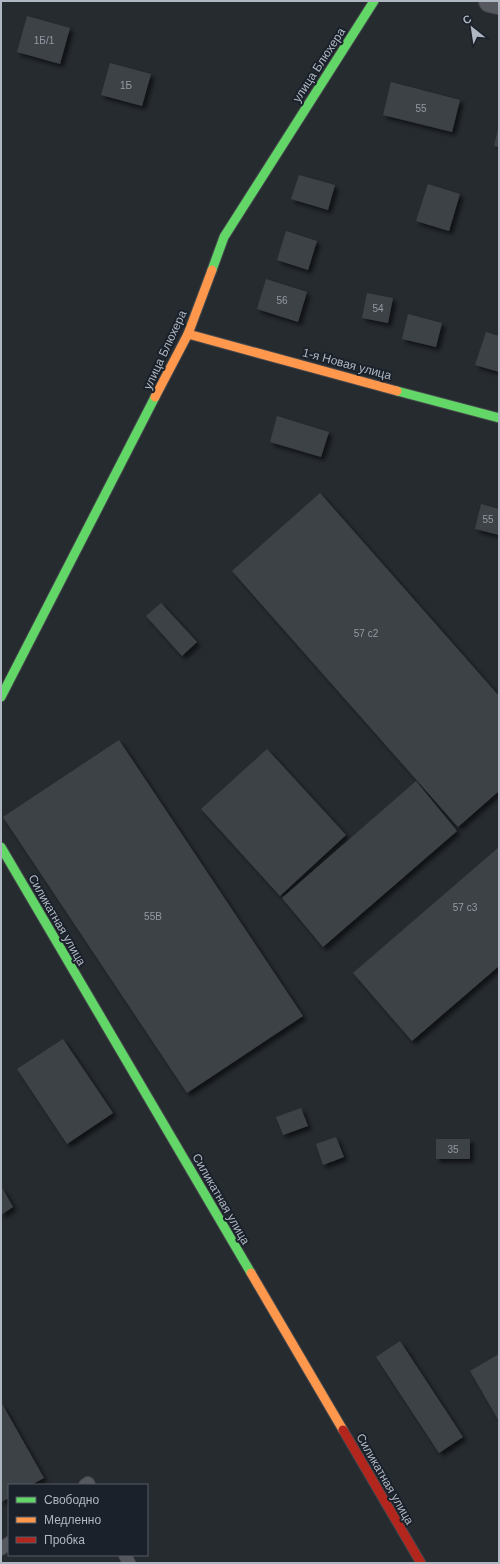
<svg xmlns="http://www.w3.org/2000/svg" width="500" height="1564" font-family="Arial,sans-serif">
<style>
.building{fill:#3e4247;filter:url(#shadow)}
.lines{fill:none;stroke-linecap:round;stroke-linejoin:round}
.lane-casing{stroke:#44474b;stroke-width:14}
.street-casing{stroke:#44474b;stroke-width:24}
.fast-casing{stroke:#44474b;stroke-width:11}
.slow-casing{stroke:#44474b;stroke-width:11}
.jam-casing{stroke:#44474b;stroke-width:11}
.lane{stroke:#55595f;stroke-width:12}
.street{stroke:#55595f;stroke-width:22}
.fast{stroke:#63d668;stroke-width:9}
.slow{stroke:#ff974d;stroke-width:9}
.jam{stroke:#b3261e;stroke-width:9}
.labels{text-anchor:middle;stroke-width:4;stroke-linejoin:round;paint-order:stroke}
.number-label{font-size:10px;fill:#939aa3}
.street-label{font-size:12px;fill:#afb7c2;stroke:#1b212a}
</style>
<defs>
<filter id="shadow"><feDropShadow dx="3.5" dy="3.5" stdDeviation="2" flood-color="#0009"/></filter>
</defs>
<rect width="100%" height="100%" fill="#262b30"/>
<!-- building -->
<g class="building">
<polygon points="27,16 70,28 60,64 17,52"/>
<polygon points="110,63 151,74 142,106 101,95"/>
<polygon points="391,82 460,100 452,132 383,115"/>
<polygon points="498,129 499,129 499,147 494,146"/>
<polygon points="299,175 335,185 328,210 291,199"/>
<polygon points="428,184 460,194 449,231 416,221"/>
<polygon points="286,231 317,241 308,270 277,260"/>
<polygon points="266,279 307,292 298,322 257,309"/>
<polygon points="367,293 393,298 388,323 362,318"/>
<polygon points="408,314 442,323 436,347 402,339"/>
<polygon points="486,332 499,336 499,372 475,365"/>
<polygon points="277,416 329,432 321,457 270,442"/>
<polygon points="320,493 499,696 499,791 458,827 232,571"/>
<polygon points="481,504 499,509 499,535 475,529"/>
<polygon points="161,603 197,642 182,656 146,616"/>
<polygon points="119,740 303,1016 187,1093 3,817"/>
<polygon points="267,749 346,835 280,896 201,809"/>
<polygon points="416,781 457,831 323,947 282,898"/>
<polygon points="499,847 499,966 412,1041 353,973"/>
<polygon points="63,1039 113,1113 67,1144 17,1069"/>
<polygon points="301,1108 308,1126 283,1135 276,1117"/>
<polygon points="336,1137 344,1157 323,1165 316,1144"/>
<rect x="436" y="1139" width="34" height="20"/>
<polygon points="1,1186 13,1207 1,1215"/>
<polygon points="400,1341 463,1437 439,1453 376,1357"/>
<polygon points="499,1354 499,1421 470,1371"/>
<polygon points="1,1402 44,1478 31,1485 9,1485 9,1498 1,1502"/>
</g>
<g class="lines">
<!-- lane casing -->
<g class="lane-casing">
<g id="lane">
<polyline points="85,1485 88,1483 89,1485"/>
<polyline points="1,1549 9,1543"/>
<polyline points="125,1555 129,1563"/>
</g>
</g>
<!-- street casing -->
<g class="street-casing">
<polyline id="street" points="490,1 499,3"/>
</g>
<!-- fast casing -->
<g class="fast-casing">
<g id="fast">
<polyline points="212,270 224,237 374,1"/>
<polyline points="397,391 499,418"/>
<polyline points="1,697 155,397"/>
<polyline points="1,847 251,1273"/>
</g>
</g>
<!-- slow casing -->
<g class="slow-casing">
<g id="slow">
<polyline points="188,334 397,391"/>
<polyline points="155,397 188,334 212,270"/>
<polyline points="251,1273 343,1430"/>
</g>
</g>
<!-- jam casing -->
<g class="jam-casing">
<polyline id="jam" points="343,1430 421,1563"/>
</g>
<!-- lane -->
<use href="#lane" class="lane"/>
<!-- street -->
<use href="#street" class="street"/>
<!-- fast -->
<use href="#fast" class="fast"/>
<!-- slow -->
<use href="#slow" class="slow"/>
<!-- jam -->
<use href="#jam" class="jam"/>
</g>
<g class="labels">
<!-- number labels -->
<g class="number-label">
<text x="44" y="44">1Б/1</text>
<text x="126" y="89">1Б</text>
<text x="421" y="112">55</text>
<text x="282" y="304">56</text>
<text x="378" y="312">54</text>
<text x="488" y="523">55</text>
<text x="366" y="637">57 с2</text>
<text x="465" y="911">57 с3</text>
<text x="153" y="920">55В</text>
<text x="453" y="1153">35</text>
</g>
<!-- street labels -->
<g class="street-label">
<text transform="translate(319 65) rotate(-57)" y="4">улица Блюхера</text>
<text transform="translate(165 350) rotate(-65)" y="4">улица Блюхера</text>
<text transform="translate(347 364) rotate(15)" y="4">1-я Новая улица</text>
<text transform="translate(57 920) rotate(60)" y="4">Силикатная улица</text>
<text transform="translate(221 1199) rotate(60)" y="4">Силикатная улица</text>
<text transform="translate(385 1479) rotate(60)" y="4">Силикатная улица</text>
</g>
</g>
<!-- border -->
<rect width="500" height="1564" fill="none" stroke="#afb7c2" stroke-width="4"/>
<!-- legend -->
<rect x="8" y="1484" width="140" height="72" fill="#1b212a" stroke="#565d67"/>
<rect x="16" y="1497" width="20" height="6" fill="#63d668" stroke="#565d67"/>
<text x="44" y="1504" font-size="12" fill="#afb7c2">Свободно</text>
<rect x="16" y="1517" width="20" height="6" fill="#ff974d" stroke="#565d67"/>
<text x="44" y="1524" font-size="12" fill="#afb7c2">Медленно</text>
<rect x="16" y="1537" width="20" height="6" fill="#b3261e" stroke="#565d67"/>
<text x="44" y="1544" font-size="12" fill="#afb7c2">Пробка</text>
<!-- north arrow -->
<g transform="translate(472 28) rotate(330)" stroke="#1b212a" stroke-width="3" paint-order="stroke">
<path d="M0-3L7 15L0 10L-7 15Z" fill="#afb7c2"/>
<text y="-6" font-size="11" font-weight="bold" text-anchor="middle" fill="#afb7c2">С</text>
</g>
</svg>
